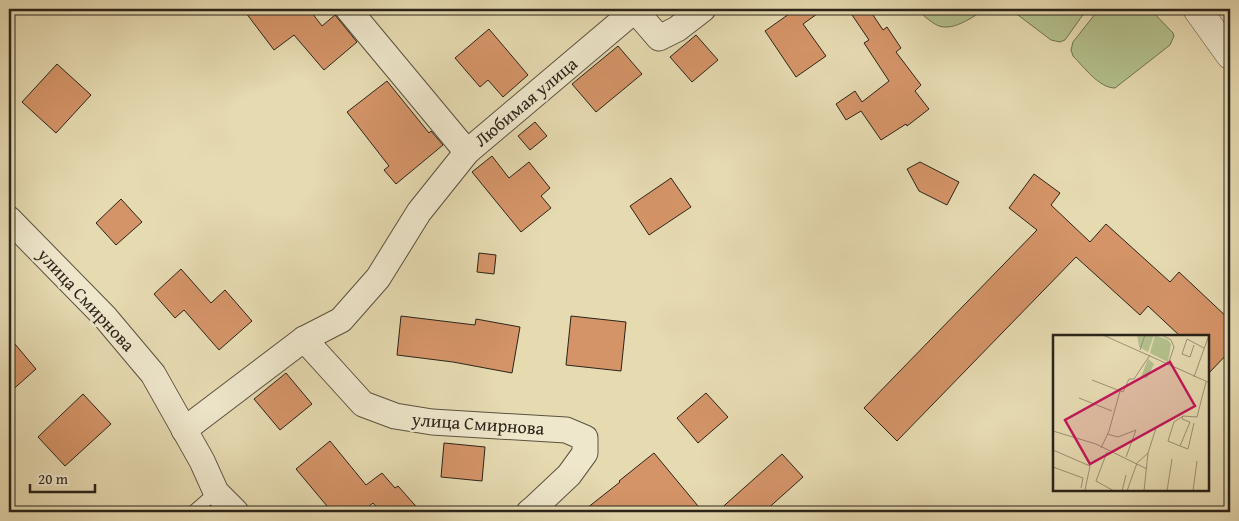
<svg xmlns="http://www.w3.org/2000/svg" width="1239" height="521" font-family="'Gentium Book Plus',serif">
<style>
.green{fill:#b3c08d;stroke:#6f7254}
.building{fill:#d49468;stroke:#2b241a}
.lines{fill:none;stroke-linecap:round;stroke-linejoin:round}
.service-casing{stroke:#5a5240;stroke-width:14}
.minor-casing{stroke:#5a5240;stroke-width:27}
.tertiary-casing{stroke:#5a5240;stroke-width:29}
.service{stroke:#efe7cc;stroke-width:12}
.minor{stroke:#efe7cc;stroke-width:25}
.tertiary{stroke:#efe7cc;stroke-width:28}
.labels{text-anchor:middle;stroke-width:5;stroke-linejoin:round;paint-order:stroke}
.street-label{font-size:18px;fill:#2b241a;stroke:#efe7cc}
.inset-road{fill:none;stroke:#9b9175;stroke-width:1}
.view{fill:#c2185b;fill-opacity:0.15;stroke:#c2185b;stroke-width:2.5}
.inset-edge{fill:none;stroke:#2b241a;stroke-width:2.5}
</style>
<rect width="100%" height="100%" fill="#e6dab1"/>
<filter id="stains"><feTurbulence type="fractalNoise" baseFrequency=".004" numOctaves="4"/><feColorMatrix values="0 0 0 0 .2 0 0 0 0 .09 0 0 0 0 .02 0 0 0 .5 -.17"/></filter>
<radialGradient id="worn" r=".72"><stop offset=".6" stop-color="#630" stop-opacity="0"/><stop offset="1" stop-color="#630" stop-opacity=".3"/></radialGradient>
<!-- green -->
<g class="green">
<path d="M917,9H985C973,17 950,34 935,24C928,20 922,14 917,9Z"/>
<polygon points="1010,9 1087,9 1065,40 1060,42 1051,40"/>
<path d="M1099,9H1150L1173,33L1174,36L1170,45L1115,88C1099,88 1084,67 1073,56L1071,50L1073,42Z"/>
</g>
<!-- building -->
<g class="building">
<polygon points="243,9 309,9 322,26 335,15 357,42 324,70 294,35 274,50"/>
<polygon points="796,9 824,9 803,24 826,56 796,77 765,31"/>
<polygon points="848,9 869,9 883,30 887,27 901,48 896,52 921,85 915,91 929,109 907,126 906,124 881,140 861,111 846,120 836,104 855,91 862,102 889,81 864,43 869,40"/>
<polygon points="489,29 528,75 503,97 488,80 480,87 455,58"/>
<polygon points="696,35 718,60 692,82 670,57"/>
<polygon points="618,46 642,74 596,112 572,84"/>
<polygon points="57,64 91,95 56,133 22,102"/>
<polygon points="387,81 429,133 431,131 443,145 396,184 384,170 389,166 347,112"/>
<polygon points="535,122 547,136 530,150 518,136"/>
<polygon points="492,156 509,178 529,162 550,188 541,196 551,208 521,232 472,172"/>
<polygon points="920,162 959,182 947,205 919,191 907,169"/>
<polygon points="1034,174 1060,193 1051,205 1090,242 1106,224 1170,282 1179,272 1230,320 1230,351 1208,374 1208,336 1180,336 1148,306 1140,315 1076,257 897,441 864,408 1037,230 1009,208"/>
<polygon points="671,178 691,207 649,235 630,206"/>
<polygon points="121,199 142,222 116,245 96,223"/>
<polygon points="479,253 496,255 494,274 477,272"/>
<polygon points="181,269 211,303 225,290 252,321 219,350 184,310 175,318 154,294"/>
<polygon points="401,316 475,325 476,319 520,327 512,373 453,362 397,355"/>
<polygon points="571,316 626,322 621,371 566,365"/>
<polygon points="9,337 36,369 9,393"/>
<polygon points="286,373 312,404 280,430 254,399"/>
<polygon points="706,393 728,417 698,443 677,418"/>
<polygon points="83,394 111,424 65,466 38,437"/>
<polygon points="330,441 366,485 382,473 395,488 398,486 421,512 381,512 373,503 362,512 332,512 296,469"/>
<polygon points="444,443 485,447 482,481 441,477"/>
<polygon points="654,453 703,512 582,512 620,482 619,481"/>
<polygon points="782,454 803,477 764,512 717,512"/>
</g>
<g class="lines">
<!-- service casing -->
<g class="service-casing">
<polyline id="service" points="193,512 216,492"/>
</g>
<!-- minor casing -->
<g class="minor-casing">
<g id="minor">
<polyline points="348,9 467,152"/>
<polyline points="634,9 659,38 677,29 703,9"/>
<polyline points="9,219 105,317 153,374 202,461 216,492 236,512"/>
<polyline points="304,339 363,404 395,416 432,422 566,430 585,438 585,453 569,475 535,507 529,512"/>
<polyline points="184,430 304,339 341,320 378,278 419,212 467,152 635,10"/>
</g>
</g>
<!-- tertiary casing -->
<g class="tertiary-casing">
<polyline id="tertiary" points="1197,9 1230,55"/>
</g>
<!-- service -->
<use href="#service" class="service"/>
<!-- minor -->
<use href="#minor" class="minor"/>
<!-- tertiary -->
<use href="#tertiary" class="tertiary"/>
</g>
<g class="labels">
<!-- street labels -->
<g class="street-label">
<text transform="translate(526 102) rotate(-40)" y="6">Любимая улица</text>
<text transform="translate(86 300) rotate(47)" y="6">улица Смирнова</text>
<text transform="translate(478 424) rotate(4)" y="6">улица Смирнова</text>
</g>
</g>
<!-- overview -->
<g transform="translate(1053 335)">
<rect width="156" height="156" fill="#e6dab1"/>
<path d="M84,0H101L95,17L86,12ZM102,0L115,5L118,9L115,27L97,18ZM95,24L101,29L94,43L88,42Z" fill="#b3c08d"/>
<path class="inset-road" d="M50,0L157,48M109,0L118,5L121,12L115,30M141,10L137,22L129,19L134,4L151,13M87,15L92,0M141,42L156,0M39,45L70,57L76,44H81L97,20M26,63L59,76M141,88L135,114L127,111L137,87L129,84L130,81L144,82L153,47M0,96L43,109L94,134M54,99L65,102L83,95L73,122M127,111L115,106L121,87L130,81M48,113L56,96L67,56M0,115L37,131L32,155L36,156M54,117L43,146L61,156M0,132L30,143L28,153M69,156L73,140M74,156L84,128L95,118M91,156L95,118L103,93M114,156L119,124M140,156L144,126"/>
<path class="view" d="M117,27L142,71L37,129L12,85Z"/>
<rect width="156" height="156" class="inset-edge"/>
</g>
<!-- margin -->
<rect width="1239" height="521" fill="none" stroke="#e6dab1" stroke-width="30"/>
<rect x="10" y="10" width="1219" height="501" fill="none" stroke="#2b241a" stroke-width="2.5"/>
<rect x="15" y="15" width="1209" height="491" fill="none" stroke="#2b241a"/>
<!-- scale -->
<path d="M30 484v8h65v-8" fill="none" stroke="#2b241a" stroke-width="2.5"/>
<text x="38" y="484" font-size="15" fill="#2b241a" stroke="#efe7cc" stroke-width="4" paint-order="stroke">20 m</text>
<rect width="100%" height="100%" filter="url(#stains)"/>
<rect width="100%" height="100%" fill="url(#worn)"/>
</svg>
